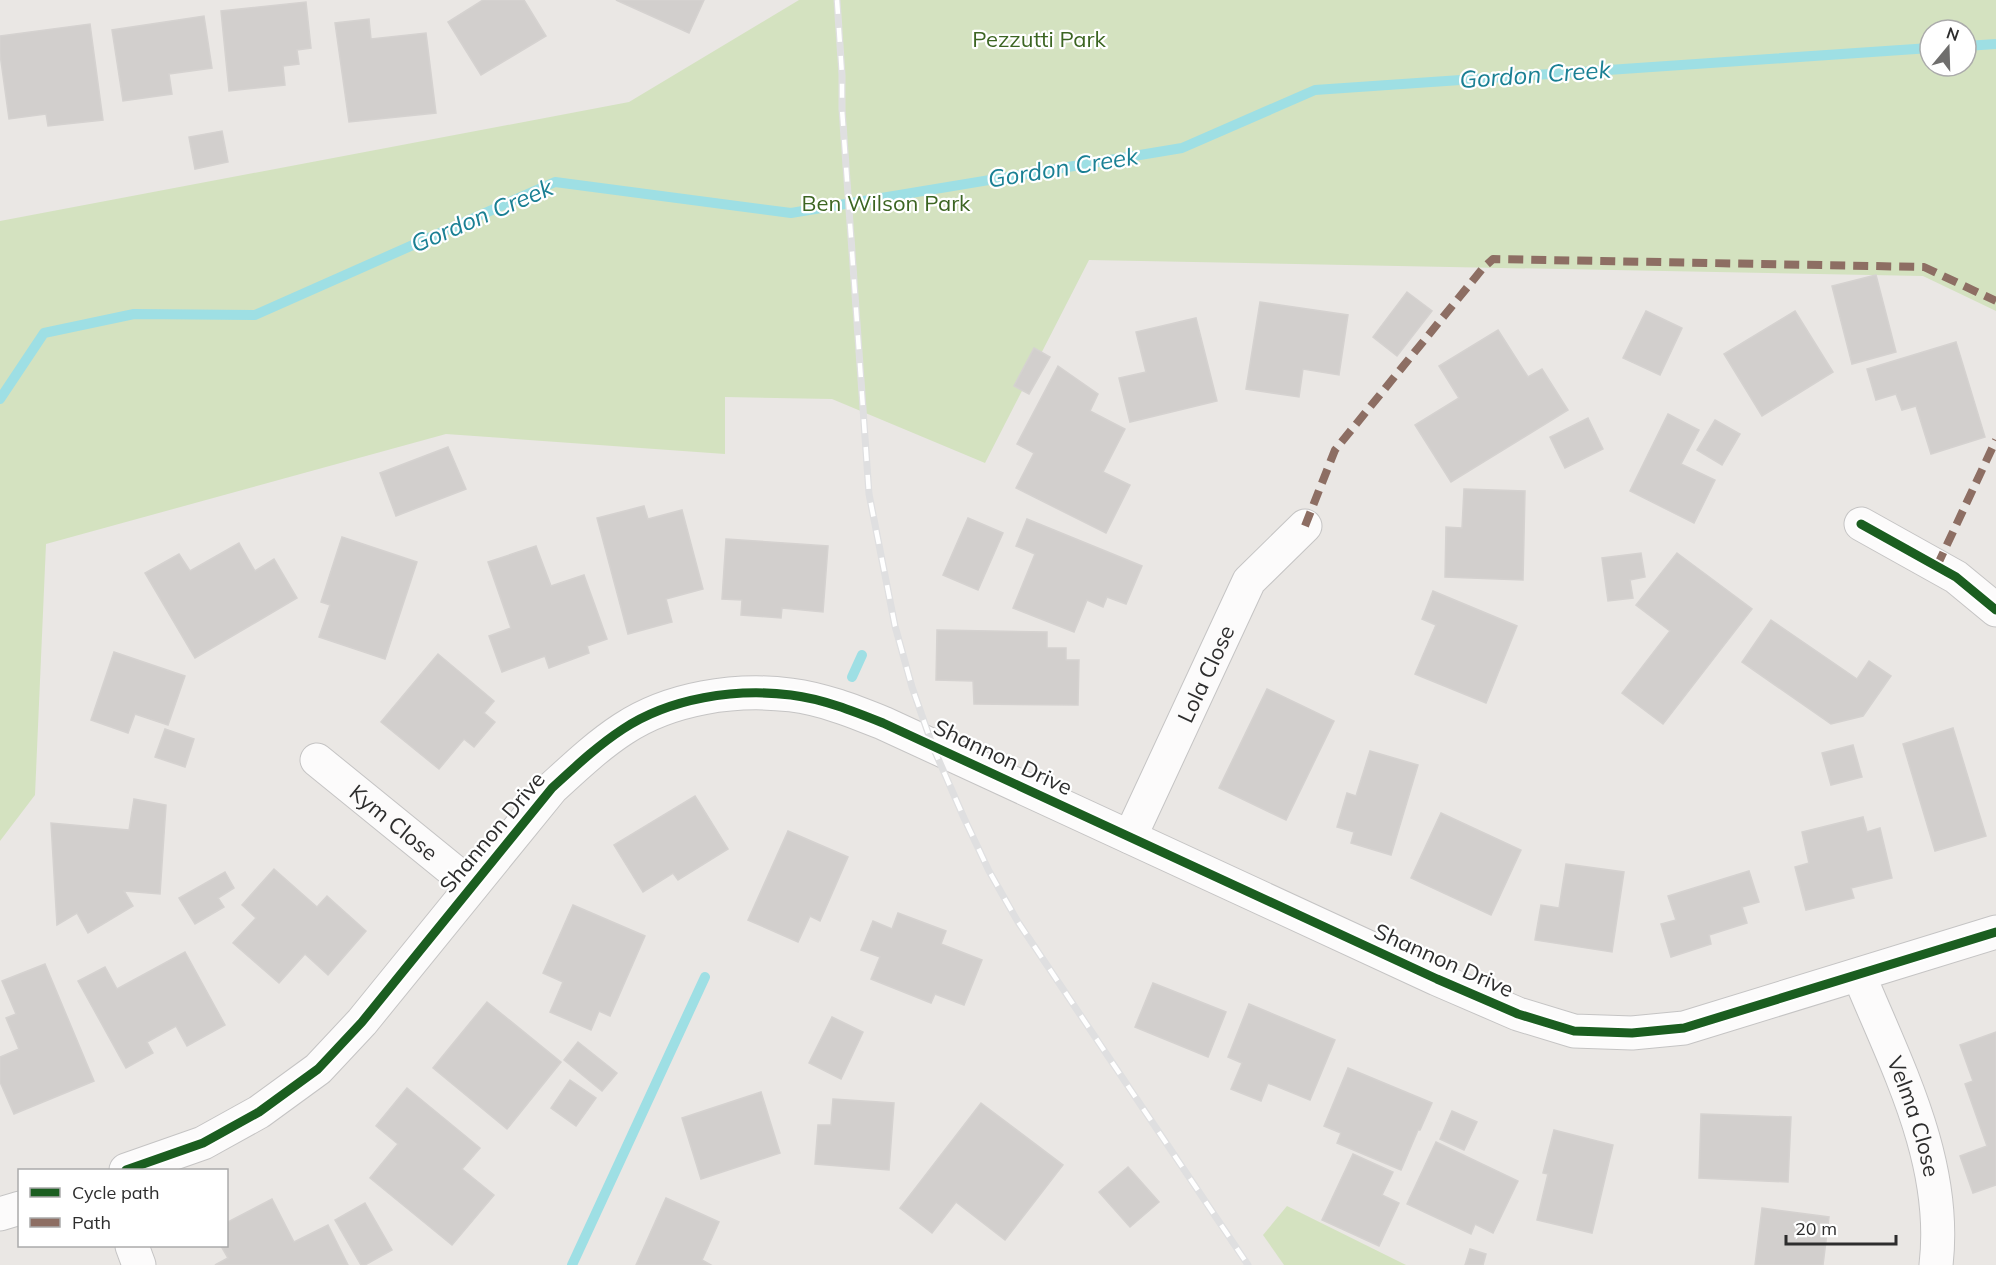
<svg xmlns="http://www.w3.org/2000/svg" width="1996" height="1265" font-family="Mulish,sans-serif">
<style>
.green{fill:#d4e2c0;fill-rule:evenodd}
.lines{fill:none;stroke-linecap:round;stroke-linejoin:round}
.stream{stroke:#9edfe4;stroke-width:10}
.building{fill:#d2cfcd;stroke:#d5d2d0;stroke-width:1.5}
.minor-casing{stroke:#c5c4c4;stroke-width:35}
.tertiary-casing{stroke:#c5c4c4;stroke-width:35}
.minor{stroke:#fcfbfb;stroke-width:33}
.tertiary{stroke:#fcfbfb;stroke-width:33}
.rail-casing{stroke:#dfdfe0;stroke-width:7}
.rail{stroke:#fff;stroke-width:4.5;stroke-dasharray:14;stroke-linecap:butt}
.quiet{stroke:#8d6e63;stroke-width:8;stroke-dasharray:15 8;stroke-linecap:butt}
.cycleway-casing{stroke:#fff;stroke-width:13}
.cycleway{stroke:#1b5e20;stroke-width:9}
.labels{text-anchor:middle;stroke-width:4.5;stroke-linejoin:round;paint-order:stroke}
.park-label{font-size:22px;fill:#3c6522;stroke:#fff}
.street-label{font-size:22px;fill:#2d2d2d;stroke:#fff}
.water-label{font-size:24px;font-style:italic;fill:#1a8094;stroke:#fff}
</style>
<rect width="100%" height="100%" fill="#eae7e4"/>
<!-- green -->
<g class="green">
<path d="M799,0H1996V311L1923,276L1089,260L985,463L832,399L725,397V454L446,434L46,544L35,795L0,841V221L629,102ZM1930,30H1966V66H1930Z"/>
<polygon points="1287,1206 1406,1265 1284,1265 1263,1235"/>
</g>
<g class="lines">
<!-- stream -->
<g class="stream">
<polyline points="1966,46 1996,44"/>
<polyline points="0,399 44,333 134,314 255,315 555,182 791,213 1182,148 1315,90 1930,48"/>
<polyline points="852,677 862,655"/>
<polyline points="572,1265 705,977"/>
</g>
</g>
<!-- building -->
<g class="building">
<polygon points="483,0 524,0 546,36 481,75 448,22"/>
<polygon points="616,0 704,0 689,33"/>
<polygon points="306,2 311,48 297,50 299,64 283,66 285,85 229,91 221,11"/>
<polygon points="204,16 212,68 169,74 172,94 123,101 112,30"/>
<polygon points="369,19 371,39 426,33 436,113 349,122 335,23"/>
<polygon points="90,24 103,120 48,126 46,114 9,119 0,54 0,36"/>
<polygon points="222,131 228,162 195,169 189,137"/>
<polygon points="1876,275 1896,352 1852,364 1832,286"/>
<polygon points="1407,292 1432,311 1397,356 1373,337"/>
<polygon points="1260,302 1348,315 1339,375 1303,369 1299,397 1246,389"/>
<polygon points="1646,311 1682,328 1660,375 1623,358"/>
<polygon points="1795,311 1833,372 1762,416 1724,354"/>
<polygon points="1196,318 1217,401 1130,422 1119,378 1146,372 1136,332"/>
<polygon points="1498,330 1528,377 1542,369 1568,410 1451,482 1415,425 1459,398 1439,366"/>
<polygon points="1956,342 1985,437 1931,454 1916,406 1902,410 1896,394 1876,400 1867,369"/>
<polygon points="1034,348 1050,357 1029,394 1014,386"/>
<polygon points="1058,366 1098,394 1090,411 1125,429 1103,472 1130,485 1106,533 1016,488 1034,453 1017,444"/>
<polygon points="1668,414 1699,430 1681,464 1715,480 1694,523 1630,491"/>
<polygon points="1588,418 1603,449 1565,468 1550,437"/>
<polygon points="1715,420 1740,434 1722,465 1697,450"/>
<polygon points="448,447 466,489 396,516 380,473"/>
<polygon points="1464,489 1525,491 1523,580 1445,577 1446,527 1462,528"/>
<polygon points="644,506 648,519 682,510 703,589 666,599 672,622 628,634 597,518"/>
<polygon points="968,518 1003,533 978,590 943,575"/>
<polygon points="1027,519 1142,566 1126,604 1107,597 1103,607 1087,600 1074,632 1013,608 1035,554 1016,546"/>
<polygon points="342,537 417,562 385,659 319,637 330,605 321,602"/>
<polygon points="726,539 828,546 823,612 782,608 781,618 741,615 742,600 722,599"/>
<polygon points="239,543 255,571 274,559 297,598 195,658 145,573 179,554 190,571"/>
<polygon points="536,546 551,586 584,575 607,639 587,646 589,653 549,668 545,656 502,672 489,636 511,628 488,562"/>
<polygon points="1641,553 1645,577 1630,580 1633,598 1608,601 1602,558"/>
<polygon points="1677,553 1752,609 1663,724 1622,693 1670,631 1636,605"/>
<polygon points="1433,591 1517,626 1486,703 1415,674 1436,625 1422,619"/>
<polygon points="1771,620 1857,679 1869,661 1891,676 1863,716 1831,724 1742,662"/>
<polygon points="937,630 1047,632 1047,648 1066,648 1066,660 1079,660 1078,705 974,704 973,681 936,680"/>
<polygon points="114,652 185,676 168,725 135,714 128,733 91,720"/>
<polygon points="438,654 494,701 484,713 495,722 474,747 464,739 439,769 381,722"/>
<polygon points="1267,689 1334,721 1286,820 1219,788"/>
<polygon points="1953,728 1986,836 1935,851 1903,744"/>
<polygon points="165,729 194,739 185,767 155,757"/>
<polygon points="1853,745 1862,777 1831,785 1822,753"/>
<polygon points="1370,751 1418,765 1391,855 1351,843 1354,832 1337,827 1347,793 1356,796"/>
<polygon points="695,796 728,849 678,880 673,873 643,892 614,845"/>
<polygon points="134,799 166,805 160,894 124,891 133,906 88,933 77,913 57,925 51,823 129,830"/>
<polygon points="1441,813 1521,850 1491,915 1411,878"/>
<polygon points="1863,817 1867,832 1880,828 1892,878 1851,888 1854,898 1806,910 1795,867 1809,863 1802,832"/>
<polygon points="788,831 848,857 820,921 810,916 798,942 748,920"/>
<polygon points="1566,864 1624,872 1612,952 1535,940 1541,905 1559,908"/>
<polygon points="274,869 317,907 327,896 366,931 328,975 305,954 279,983 233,943 256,918 242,905"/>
<polygon points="1749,871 1759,902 1742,907 1747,923 1709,935 1711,944 1671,957 1661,924 1676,920 1668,896"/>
<polygon points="225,872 234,888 218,898 224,907 195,924 179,898"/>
<polygon points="573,905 645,936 610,1016 599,1011 591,1030 550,1012 563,982 543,973"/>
<polygon points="898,913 946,931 941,944 982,960 964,1005 935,994 931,1003 871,979 880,957 861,950 873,921 892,929"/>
<polygon points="185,952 225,1025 187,1046 176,1026 147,1042 153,1053 126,1068 78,981 105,967 117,989"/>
<polygon points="45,964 94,1081 14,1114 0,1082 0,1057 19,1049 6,1018 16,1014 2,981"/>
<polygon points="1153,983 1226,1012 1208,1057 1135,1027"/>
<polygon points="487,1002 561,1062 507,1129 433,1068"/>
<polygon points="1249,1004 1335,1040 1310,1100 1268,1083 1261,1101 1231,1089 1242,1063 1228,1057"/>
<polygon points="832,1017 863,1032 841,1079 809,1063"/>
<polygon points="1996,1032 1996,1185 1973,1193 1960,1156 1987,1146 1965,1084 1973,1081 1960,1045"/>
<polygon points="578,1042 617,1073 602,1091 564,1060"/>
<polygon points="1348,1068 1432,1103 1420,1130 1418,1130 1401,1170 1337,1143 1341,1133 1324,1126"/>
<polygon points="570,1080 596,1098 576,1126 551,1108"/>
<polygon points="407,1088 480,1148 462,1169 494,1195 452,1245 370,1178 398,1144 376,1126"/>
<polygon points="761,1092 780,1153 701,1179 682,1118"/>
<polygon points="833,1099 894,1103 889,1170 815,1164 818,1125 831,1125"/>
<polygon points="981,1103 1063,1165 1005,1240 956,1202 932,1233 900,1208"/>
<polygon points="1452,1111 1477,1122 1464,1150 1440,1139"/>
<polygon points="1701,1114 1791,1117 1788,1182 1699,1178"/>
<polygon points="1554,1130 1613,1145 1592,1233 1537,1220 1548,1174 1543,1173"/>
<polygon points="1436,1142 1518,1181 1493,1233 1475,1224 1471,1234 1407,1204"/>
<polygon points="1353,1154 1393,1172 1382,1195 1399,1203 1379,1246 1322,1220"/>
<polygon points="1128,1167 1159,1202 1130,1227 1099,1192"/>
<polygon points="666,1198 719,1222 702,1260 711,1265 636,1265"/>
<polygon points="272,1199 294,1242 328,1225 348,1265 215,1265 228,1258 221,1246 226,1246 226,1223"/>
<polygon points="365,1203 392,1250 365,1265 361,1265 335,1220"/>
<polygon points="1762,1208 1829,1217 1823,1265 1755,1265"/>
<polygon points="1470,1249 1486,1254 1483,1265 1465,1265"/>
</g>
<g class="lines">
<!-- minor casing -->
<g class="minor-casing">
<g id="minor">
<polyline points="1861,524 1956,577 1996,610"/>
<path id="s1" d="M317,760L472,886"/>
<path id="s2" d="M1130,837L1249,581L1305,526"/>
<path id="s3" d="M1859,975C1897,1067 1948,1162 1936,1265"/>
<polyline points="132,1246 139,1265"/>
</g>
</g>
<!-- tertiary casing -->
<g class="tertiary-casing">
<g id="tertiary">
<path d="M126,1170L203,1143L259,1112L318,1069L362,1022L552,788C575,767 597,746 623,729C670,698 735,688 791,695C823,699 853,711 883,723L1437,979L1518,1014L1574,1031L1632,1033L1684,1028L1996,932"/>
<polyline points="0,1214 20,1208"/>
</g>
</g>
<!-- minor -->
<use href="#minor" class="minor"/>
<!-- tertiary -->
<use href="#tertiary" class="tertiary"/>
<!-- rail casing -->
<g class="rail-casing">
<polyline id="rail" points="837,0 842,75 842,109 869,494 895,626 912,687 933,747 964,818 989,871 1018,922 1248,1265"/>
</g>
<!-- rail -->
<use href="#rail" class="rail"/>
<!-- quiet -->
<g class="quiet">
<polyline points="1305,526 1335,450 1483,268 1493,259 1924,267 1996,301"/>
<polyline points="1937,566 1996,440"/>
</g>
<!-- cycleway casing -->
<g class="cycleway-casing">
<g id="cycleway">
<polyline points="1861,524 1956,577 1996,610"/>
<path d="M126,1170L203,1143L259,1112L318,1069L362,1022L552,788C575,767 597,746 623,729C670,698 735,688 791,695C823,699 853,711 883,723L1437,979L1518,1014L1574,1031L1632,1033L1684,1028L1996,932"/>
</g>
</g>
<!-- cycleway -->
<use href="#cycleway" class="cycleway"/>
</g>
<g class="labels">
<!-- park labels -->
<g class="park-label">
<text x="1039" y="47">Pezzutti Park</text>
<text x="886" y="211">Ben Wilson Park</text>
</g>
<!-- street labels -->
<g class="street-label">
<text dy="8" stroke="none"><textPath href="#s2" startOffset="180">Lola Close</textPath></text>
<text transform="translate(1003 757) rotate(25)" y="8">Shannon Drive</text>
<text dy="8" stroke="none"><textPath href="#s1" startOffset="99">Kym Close</textPath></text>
<text transform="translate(492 832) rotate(-50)" y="8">Shannon Drive</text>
<text transform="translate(1444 960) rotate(24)" y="8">Shannon Drive</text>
<text dy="8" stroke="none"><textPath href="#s3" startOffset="152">Velma Close</textPath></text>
</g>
<!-- water labels -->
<g class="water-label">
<text transform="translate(1535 75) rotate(-4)" y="8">Gordon Creek</text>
<text transform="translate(1063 168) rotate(-9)" y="8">Gordon Creek</text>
<text transform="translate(482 216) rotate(-23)" y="8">Gordon Creek</text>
</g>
</g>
<!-- legend -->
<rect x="18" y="1169" width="210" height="78" fill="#ffffff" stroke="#ababab" stroke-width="1.5"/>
<rect x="30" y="1188" width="30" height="9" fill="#1b5e20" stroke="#ababab" stroke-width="1.5"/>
<text x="72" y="1199" font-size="18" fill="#2d2d2d">Cycle path</text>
<rect x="30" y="1218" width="30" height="9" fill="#8d6e63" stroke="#ababab" stroke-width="1.5"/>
<text x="72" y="1229" font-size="18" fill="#2d2d2d">Path</text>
<!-- north arrow -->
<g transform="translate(1948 48) rotate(19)"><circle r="28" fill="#ffffff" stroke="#ababab" stroke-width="1.5"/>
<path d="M0-4.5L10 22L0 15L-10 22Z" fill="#6f6e6d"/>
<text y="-9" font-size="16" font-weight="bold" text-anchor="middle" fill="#2d2d2d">N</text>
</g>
<!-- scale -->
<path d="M1786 1235v9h110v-9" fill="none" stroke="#2d2d2d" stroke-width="3"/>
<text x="1795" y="1235" font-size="18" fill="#2d2d2d" stroke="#ffffff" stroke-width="4.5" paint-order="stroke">20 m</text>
</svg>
